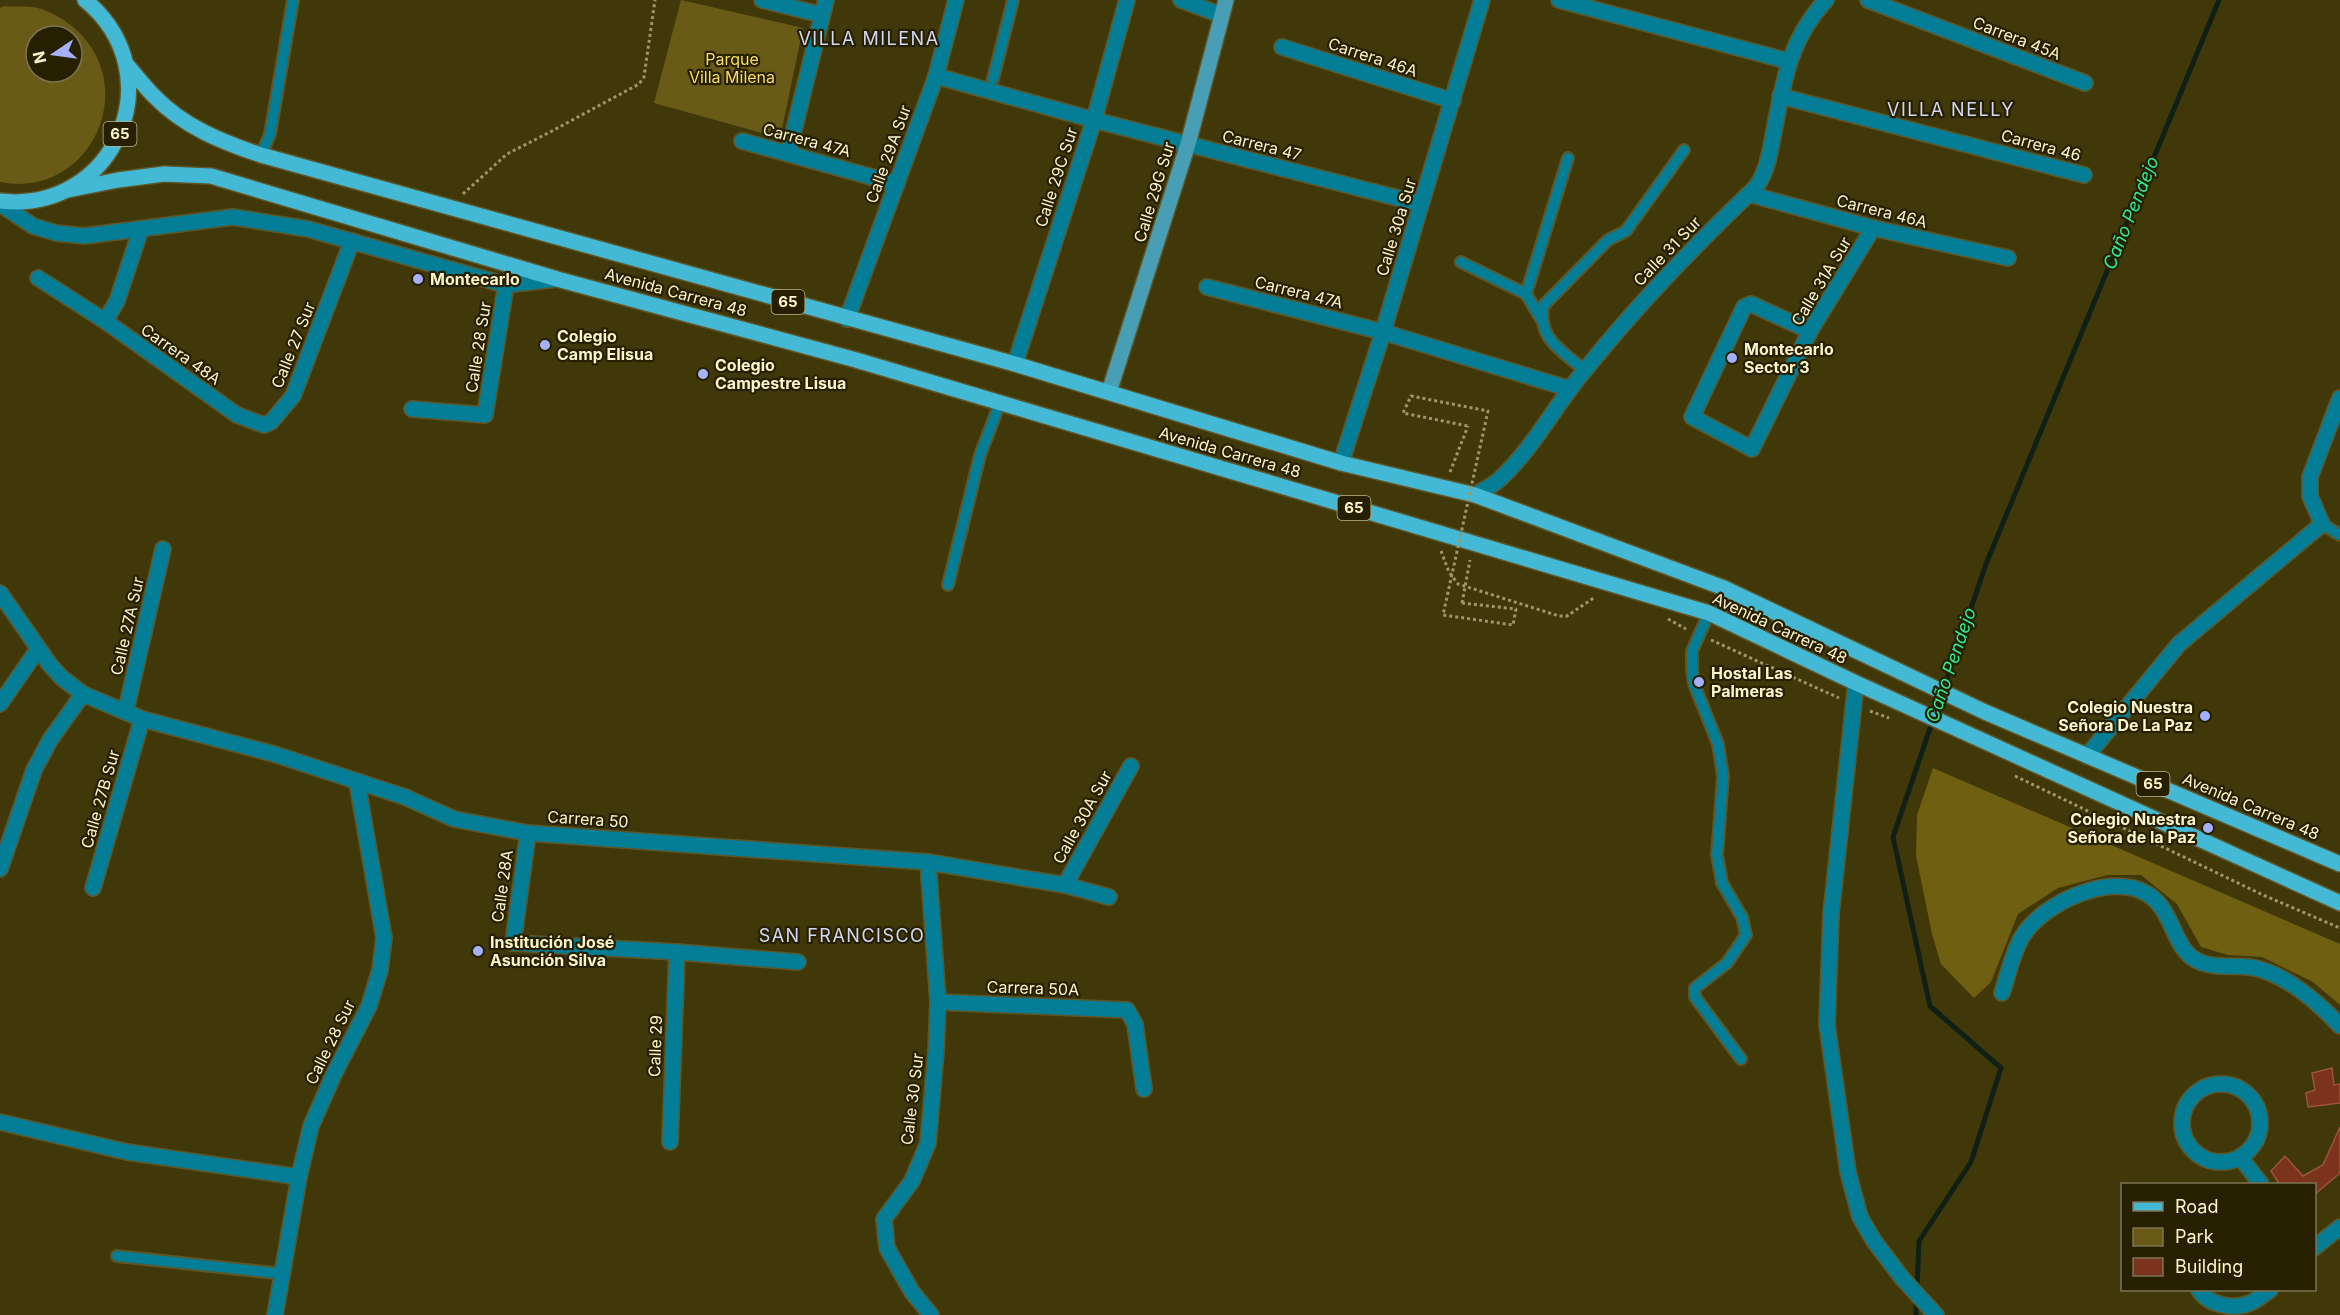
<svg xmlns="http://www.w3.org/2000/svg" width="2340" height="1315" font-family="Inter,sans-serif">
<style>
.green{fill:#695b17;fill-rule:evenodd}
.forest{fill:#6f5f11}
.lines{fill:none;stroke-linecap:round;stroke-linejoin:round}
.stream{stroke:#0f2116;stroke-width:5}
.building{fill:#7b331e;stroke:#9e533d;stroke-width:1.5}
.lane-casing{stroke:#5f5628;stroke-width:14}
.street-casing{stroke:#5f5628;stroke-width:18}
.secondary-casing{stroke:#5f5628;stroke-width:18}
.primary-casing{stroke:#5f5628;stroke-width:18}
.path{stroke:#9f966a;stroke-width:3;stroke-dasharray:3 3;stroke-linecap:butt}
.lane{stroke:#037e96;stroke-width:10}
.street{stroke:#037e96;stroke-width:15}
.secondary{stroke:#489eb4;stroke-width:15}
.primary{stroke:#44b9d6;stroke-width:15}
.path-bridge{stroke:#9f966a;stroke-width:3;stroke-dasharray:3 3;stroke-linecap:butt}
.poi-dot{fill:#a6b1fc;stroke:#261f00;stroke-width:2}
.labels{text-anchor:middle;stroke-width:4.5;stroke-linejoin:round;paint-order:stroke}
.shield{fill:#261f00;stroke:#bcb48f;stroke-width:1.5}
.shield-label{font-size:15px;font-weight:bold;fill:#fdf4cc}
.street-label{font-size:16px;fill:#fdf4cc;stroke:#261f00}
.park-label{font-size:16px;fill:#f9dd5c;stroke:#261f00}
.poi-label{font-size:16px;font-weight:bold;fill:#fdf4cc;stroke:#261f00;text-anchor:start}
.neighbourhood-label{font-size:18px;letter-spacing:1.5px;fill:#d3d8f5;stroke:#261f00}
.water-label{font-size:18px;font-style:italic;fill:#31eb96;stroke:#261f00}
</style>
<rect width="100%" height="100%" fill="#413809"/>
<!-- green -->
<g class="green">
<polygon points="681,0 803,28 780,138 654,103"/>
<path d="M4,6C13,7 23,6 32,7C47,9 62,18 73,27C143,86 90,200 0,182V8ZM36,36H72V72H36Z"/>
</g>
<!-- forest -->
<polygon class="forest" points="1933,768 2340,944 2340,1005 2313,982 2262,957 2228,955 2201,947 2177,904 2141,875 2107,875 2058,888 2018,914 1991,982 1974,998 1941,964 1932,934 1916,856 1917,815"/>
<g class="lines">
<!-- stream -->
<g class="stream">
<polyline points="1917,1289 1919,1241 1971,1162 2001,1068 1930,1006 1893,837 1986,564 2219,0"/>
<polyline points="1916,1315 1916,1299"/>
</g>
</g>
<!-- building -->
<g class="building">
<polygon points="2332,1068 2334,1085 2340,1084 2340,1103 2308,1107 2306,1093 2315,1090 2312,1073"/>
<polygon points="2340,1127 2340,1173 2314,1195 2314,1185 2280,1185 2271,1171 2285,1156 2303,1176 2323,1165"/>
</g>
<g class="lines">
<!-- lane casing -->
<g class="lane-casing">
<g id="lane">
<polyline points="993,79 1013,0"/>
<polyline points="261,155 270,134 293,0"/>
<polyline points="1461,262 1526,294"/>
<polyline points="1541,319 1526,294 1568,158"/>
<path d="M1584,370C1562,350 1538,340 1543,306L1608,240L1626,231L1684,150"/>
<polyline points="2322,524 2340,535"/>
<polyline points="948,585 980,455 1000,403"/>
<polyline points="1709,613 1692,651 1692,669 1694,684 1718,744 1723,776 1717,855 1722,883 1742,917 1746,935 1727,963 1695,988 1695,997 1741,1059"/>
<polyline points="117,1256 284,1274"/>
</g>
</g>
<!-- street casing -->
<g class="street-casing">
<g id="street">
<polyline points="762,0 822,15"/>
<polyline points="1181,0 1221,15"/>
<polyline points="1559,0 1788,61"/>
<polyline points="1868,0 2085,83"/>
<polyline points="1282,47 1453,101"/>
<polyline points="936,76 1094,120 1421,204"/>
<polyline points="1780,96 2084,175"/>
<polyline points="742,141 897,184"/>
<polyline points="788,154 826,0"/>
<polyline points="1749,194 1873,228 2008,258"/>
<polyline points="0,204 33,226 56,233 84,236 233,217 308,229 506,285 557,279"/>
<polyline points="38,278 105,321 117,301 141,229"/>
<polyline points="1207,287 1383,332 1570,389"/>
<polyline points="847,319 936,76 956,0"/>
<polyline points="105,321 237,415 264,425 271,422 293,396 352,241"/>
<polyline points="1810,331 1751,304 1744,307 1692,417 1752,449 1810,331 1873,228"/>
<polyline points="1015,364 1094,120 1127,0"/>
<polyline points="412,409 485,415 506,285"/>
<polyline points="1341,463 1383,332 1482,0"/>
<path d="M1475,495C1483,490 1494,485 1501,478C1534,447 1556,404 1585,370C1637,305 1695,245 1756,187C1768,170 1770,151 1774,131C1784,80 1789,40 1826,0"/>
<polyline points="0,593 50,665 62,678 83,694 142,719 274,754 405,797 454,819 528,833 928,862 1065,885 1109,897"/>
<polyline points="1856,683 1831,914 1827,1025 1848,1172 1860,1217 1874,1241 1902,1278 1936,1315"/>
<polyline points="0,704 38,649"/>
<polyline points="126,710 163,549"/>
<polyline points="2087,756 2179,644 2322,524 2310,496 2310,477 2340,398"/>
<polyline points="528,833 513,943 677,952 798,962"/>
<polyline points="928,862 938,1002 936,1051 928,1143 912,1181 884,1219 887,1248 912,1292 931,1315"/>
<polyline points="0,869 34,770 50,740 83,694"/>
<polyline points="1065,885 1131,766"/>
<polyline points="93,888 142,719"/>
<path d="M2002,993C2008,975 2012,954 2022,937C2042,903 2113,870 2149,895C2174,912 2173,948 2196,960C2212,969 2232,965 2249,967C2282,971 2318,1002 2340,1026"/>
<polyline points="938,1002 1127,1010 1135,1024 1144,1089"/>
<circle cx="2221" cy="1123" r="39"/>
<polyline points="0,1122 127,1152 299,1177"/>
<polyline points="670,1142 677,952"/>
<polyline points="2240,1157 2261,1184"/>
<polyline points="2314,1248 2340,1227"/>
<path d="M2199,1290C2208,1305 2234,1310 2250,1303C2257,1300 2264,1294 2270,1290"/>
<polyline points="275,1315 299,1177 311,1126 334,1074 369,1006 380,970 384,938 357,782"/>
</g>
</g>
<!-- secondary casing -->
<g class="secondary-casing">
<polyline id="secondary" points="1109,392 1188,144 1226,0"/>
</g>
<!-- primary casing -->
<g class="primary-casing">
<g id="primary">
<path d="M126,64C135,74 144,86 154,96C184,127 222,142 261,155L1015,364L1341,463L1475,495L1724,588L1985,712L2340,864"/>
<polyline points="68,190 118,180 164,174 211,176 557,279 856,360 1709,613 1856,683 2340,903"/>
<path d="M0,201C115,214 175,74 85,0"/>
</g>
</g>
<!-- path -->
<g class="path">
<polyline points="463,194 507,154 552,131 639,84 644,77 655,0"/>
<polyline points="1450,472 1468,426"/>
<polyline points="1441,551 1449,572 1458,584 1559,616 1567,616 1595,597"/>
<polyline points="1462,603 1470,560"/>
<polyline points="1668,619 1686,629"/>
<polyline points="1711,640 1839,698"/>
<polyline points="1870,711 1889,718"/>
<polyline points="2015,776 2263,895 2340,928"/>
</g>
<!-- lane -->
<use href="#lane" class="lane"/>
<!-- street -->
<use href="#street" class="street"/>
<!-- secondary -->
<use href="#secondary" class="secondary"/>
<!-- primary -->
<use href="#primary" class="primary"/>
<!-- path-bridge -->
<polyline class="path-bridge" points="1462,603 1516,609 1513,625 1443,615 1488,411 1411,396 1403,413 1468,426"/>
</g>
<!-- markers -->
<g class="poi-dot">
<circle cx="418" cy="279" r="6"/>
<circle cx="545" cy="345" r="6"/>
<circle cx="1732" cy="358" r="6"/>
<circle cx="703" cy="374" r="6"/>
<circle cx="1699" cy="682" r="6"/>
<circle cx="2205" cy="716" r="6"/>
<circle cx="2208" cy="828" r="6"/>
<circle cx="478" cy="951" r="6"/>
</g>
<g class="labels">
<!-- shield labels -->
<g class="shield">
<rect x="103.5" y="122" width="33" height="24" rx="4.5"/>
<rect x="771.5" y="290" width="33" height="24" rx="4.5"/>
<rect x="1337.5" y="496" width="33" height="24" rx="4.5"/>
<rect x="2136.5" y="772" width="33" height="24" rx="4.5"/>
</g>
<g class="shield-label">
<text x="120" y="139">65</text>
<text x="788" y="307">65</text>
<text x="1354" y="513">65</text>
<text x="2153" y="789">65</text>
</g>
<!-- street labels -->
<g class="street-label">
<text transform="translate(2017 38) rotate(21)" y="6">Carrera 45A</text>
<text transform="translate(1373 57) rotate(18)" y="6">Carrera 46A</text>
<text transform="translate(807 140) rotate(15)" y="6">Carrera 47A</text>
<text transform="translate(1262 145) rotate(14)" y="6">Carrera 47</text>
<text transform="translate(2041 145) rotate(15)" y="6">Carrera 46</text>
<text transform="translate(888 154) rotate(-70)" y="6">Calle 29A Sur</text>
<text transform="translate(1056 177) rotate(-72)" y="6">Calle 29C Sur</text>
<text transform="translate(1154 192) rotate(-73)" y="6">Calle 29G Sur</text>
<text transform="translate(1882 211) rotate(14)" y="6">Carrera 46A</text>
<text transform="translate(1396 227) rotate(-73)" y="6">Calle 30a Sur</text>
<text transform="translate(1667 251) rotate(-46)" y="6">Calle 31 Sur</text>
<text transform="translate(1821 281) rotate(-59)" y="6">Calle 31A Sur</text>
<text transform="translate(676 292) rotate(15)" y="6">Avenida Carrera 48</text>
<text transform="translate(1299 292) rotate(14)" y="6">Carrera 47A</text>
<text transform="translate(293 345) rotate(-68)" y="6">Calle 27 Sur</text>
<text transform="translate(478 347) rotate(-81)" y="6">Calle 28 Sur</text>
<text transform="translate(181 354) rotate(35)" y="6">Carrera 48A</text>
<text transform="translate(1230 452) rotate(16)" y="6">Avenida Carrera 48</text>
<text transform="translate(127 626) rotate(-77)" y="6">Calle 27A Sur</text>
<text transform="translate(1780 628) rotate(25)" y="6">Avenida Carrera 48</text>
<text transform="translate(100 799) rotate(-74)" y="6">Calle 27B Sur</text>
<text transform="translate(2251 806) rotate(23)" y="6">Avenida Carrera 48</text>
<text transform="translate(1082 817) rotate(-61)" y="6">Calle 30A Sur</text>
<text transform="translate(588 819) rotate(4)" y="6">Carrera 50</text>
<text transform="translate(502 886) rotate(-82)" y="6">Calle 28A</text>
<text transform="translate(1033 988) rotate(2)" y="6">Carrera 50A</text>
<text transform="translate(330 1042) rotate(-64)" y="6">Calle 28 Sur</text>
<text transform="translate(655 1046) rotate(-88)" y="6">Calle 29</text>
<text transform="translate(912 1099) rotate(-83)" y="6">Calle 30 Sur</text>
</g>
<!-- park labels -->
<g class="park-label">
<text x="732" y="65">Parque<tspan x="732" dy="18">Villa Milena</tspan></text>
</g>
<!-- poi labels -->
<g class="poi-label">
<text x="430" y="285">Montecarlo</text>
<text x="557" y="342">Colegio<tspan x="557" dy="18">Camp Elisua</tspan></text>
<text x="1744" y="355">Montecarlo<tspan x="1744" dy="18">Sector 3</tspan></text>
<text x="715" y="371">Colegio<tspan x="715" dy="18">Campestre Lisua</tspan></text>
<text x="1711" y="679">Hostal Las<tspan x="1711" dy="18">Palmeras</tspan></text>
<text x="2193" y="713" text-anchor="end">Colegio Nuestra<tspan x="2193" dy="18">Señora De La Paz</tspan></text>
<text x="2196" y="825" text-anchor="end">Colegio Nuestra<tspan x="2196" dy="18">Señora de la Paz</tspan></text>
<text x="490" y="948">Institución José<tspan x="490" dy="18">Asunción Silva</tspan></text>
</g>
<!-- neighbourhood labels -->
<g class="neighbourhood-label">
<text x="869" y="45">VILLA MILENA</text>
<text x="1951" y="116">VILLA NELLY</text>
<text x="842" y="942">SAN FRANCISCO</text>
</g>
<!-- water labels -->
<g class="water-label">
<text transform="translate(2131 213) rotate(-68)" y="6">Caño Pendejo</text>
<text transform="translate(1951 665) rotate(-71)" y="6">Caño Pendejo</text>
</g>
</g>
<!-- legend -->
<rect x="2121" y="1183" width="195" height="108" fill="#261f00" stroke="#7c7452" stroke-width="1.5"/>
<rect x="2133" y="1202" width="30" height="9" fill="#44b9d6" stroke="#7c7452" stroke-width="1.5"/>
<text x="2175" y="1213" font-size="18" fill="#fdf4cc">Road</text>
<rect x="2133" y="1228" width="30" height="18" fill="#695b17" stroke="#7c7452" stroke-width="1.5"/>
<text x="2175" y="1243" font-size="18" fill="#fdf4cc">Park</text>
<rect x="2133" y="1258" width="30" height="18" fill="#7b331e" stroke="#7c7452" stroke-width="1.5"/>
<text x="2175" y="1273" font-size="18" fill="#fdf4cc">Building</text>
<!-- north arrow -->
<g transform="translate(54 54) rotate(257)"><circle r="28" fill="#261f00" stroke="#7c7452" stroke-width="1.5"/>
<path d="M0-4.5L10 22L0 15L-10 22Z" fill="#a6b1fc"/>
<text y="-9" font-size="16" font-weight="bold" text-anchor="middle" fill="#fdf4cc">N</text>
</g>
</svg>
